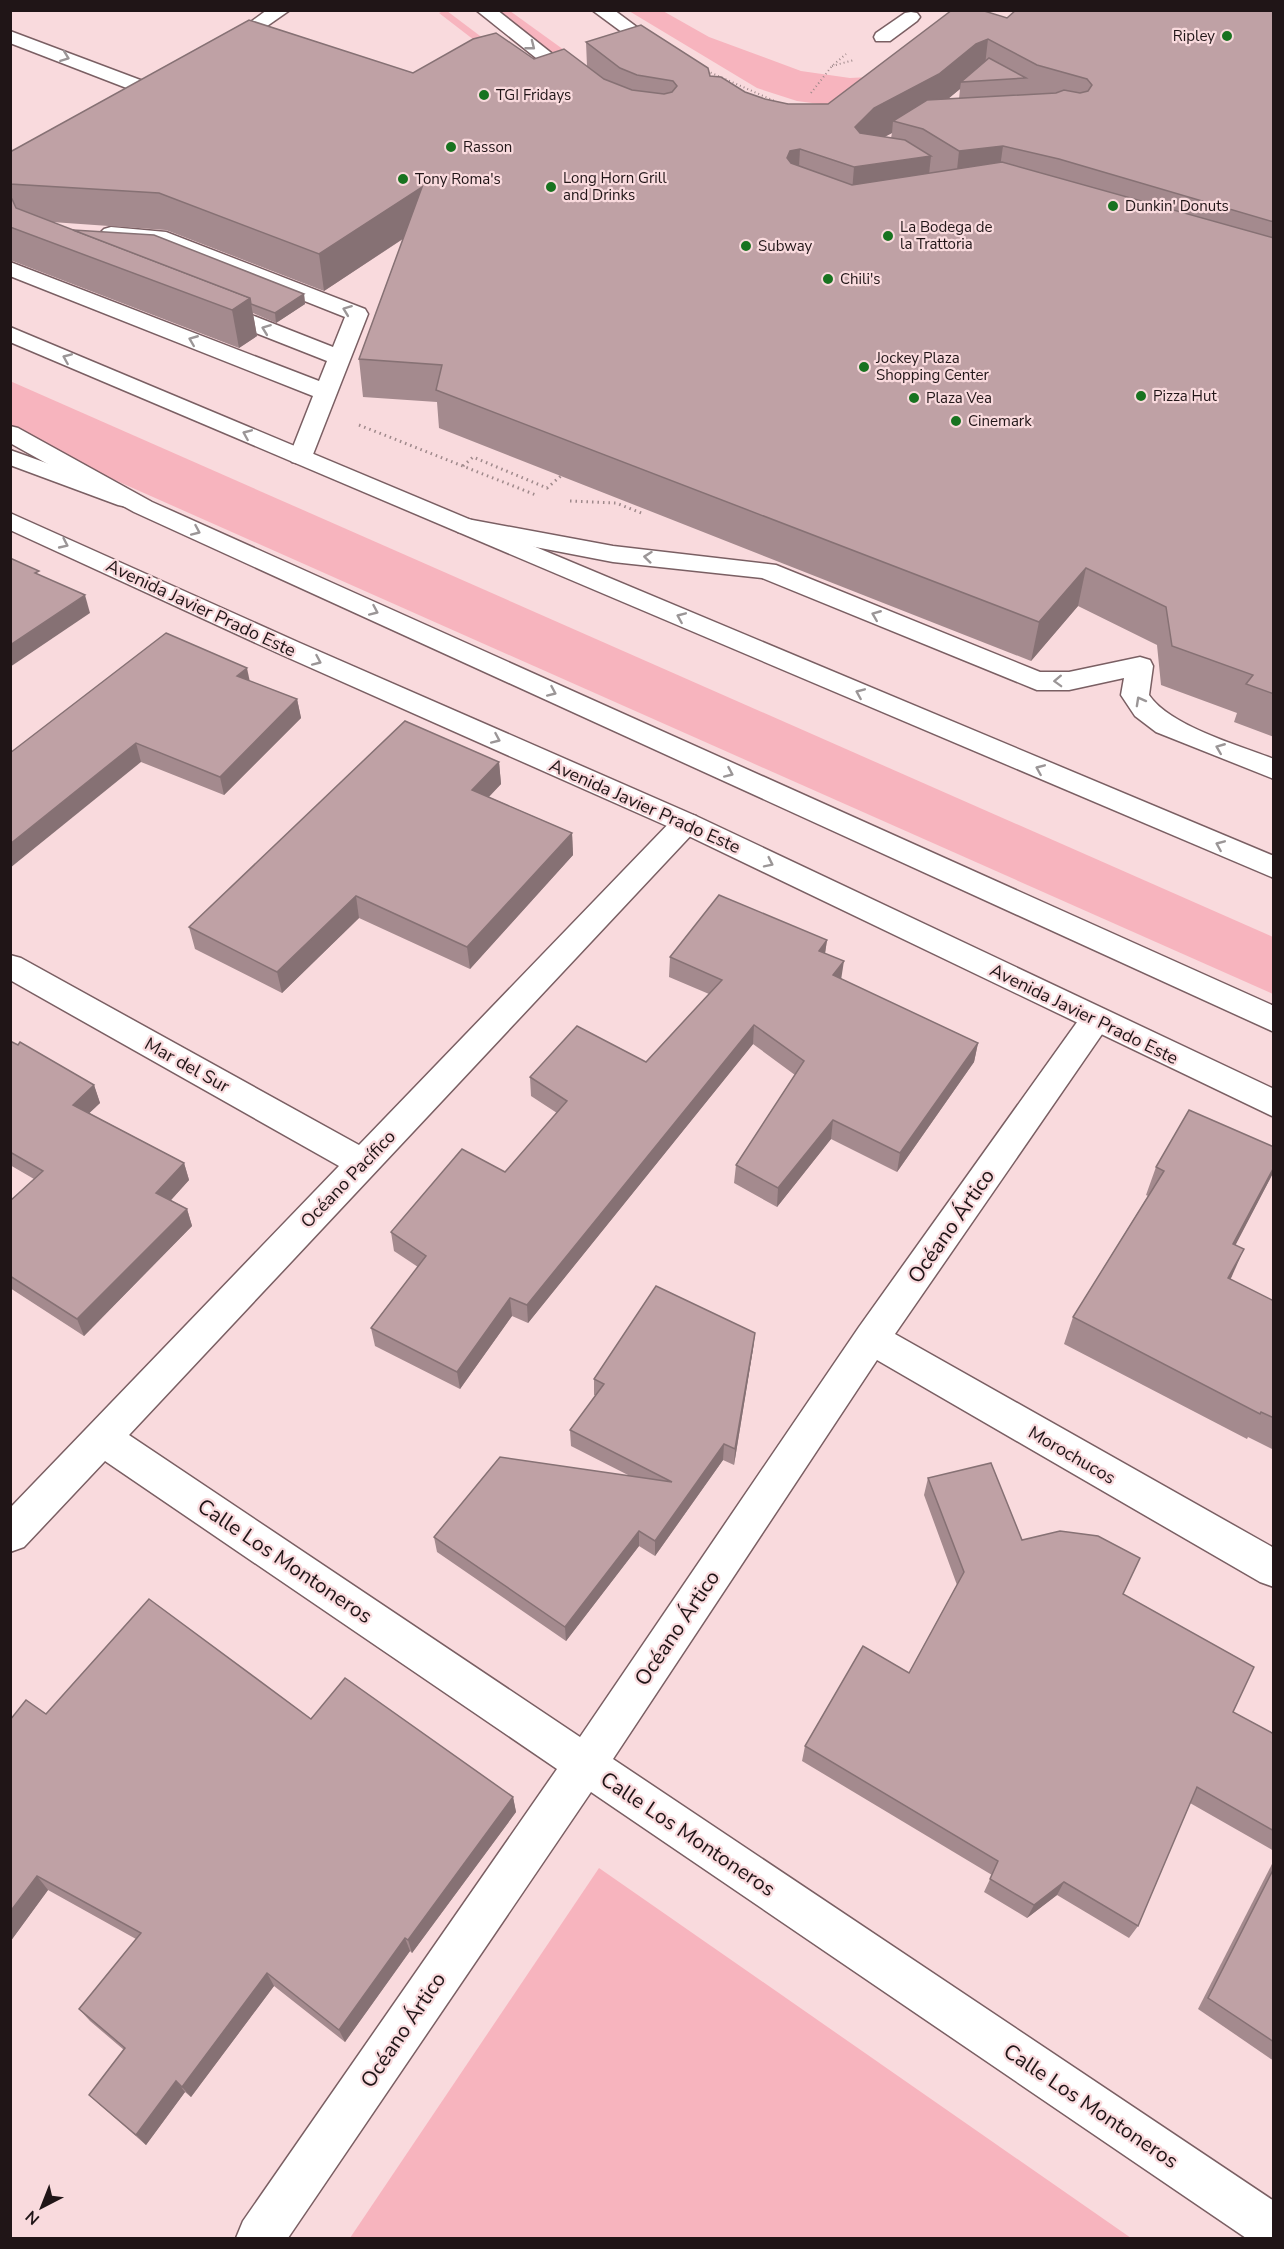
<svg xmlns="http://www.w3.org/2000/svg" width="1284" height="2249" font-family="'Nunito Sans',sans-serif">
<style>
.green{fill:#f7b4be}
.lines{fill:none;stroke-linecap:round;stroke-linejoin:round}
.lane-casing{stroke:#7a5f63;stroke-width:3}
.street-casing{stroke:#7a5f63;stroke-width:3}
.secondary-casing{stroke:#7a5f63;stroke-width:3}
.primary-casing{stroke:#7a5f63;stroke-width:3}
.highway-casing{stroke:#7a5f63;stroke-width:3}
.path-far1{stroke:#9f898b;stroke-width:2;stroke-dasharray:1 3;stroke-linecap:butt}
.path{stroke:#9f898b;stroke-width:3;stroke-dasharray:1.5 4;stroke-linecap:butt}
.lane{fill:#fff;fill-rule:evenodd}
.street{fill:#fff;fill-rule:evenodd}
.secondary{fill:#fff;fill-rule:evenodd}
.primary{fill:#fff;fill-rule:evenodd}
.highway{fill:#fff;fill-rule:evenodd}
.wall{fill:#a48a8e;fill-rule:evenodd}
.shaded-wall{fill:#867174}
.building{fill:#bfa1a5;stroke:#867174;stroke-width:1.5}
.oneway{stroke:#9b9697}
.poi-dot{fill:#187320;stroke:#f9dadd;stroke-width:2}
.labels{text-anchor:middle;stroke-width:4.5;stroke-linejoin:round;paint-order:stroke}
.far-poi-label{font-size:15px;fill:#201517;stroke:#f9dadd;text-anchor:start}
.street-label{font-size:18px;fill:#201517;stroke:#f9dadd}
.near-street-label{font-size:21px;fill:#201517;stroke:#f9dadd}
</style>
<rect width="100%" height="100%" fill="#f9dadd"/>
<!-- green -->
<g class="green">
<polygon points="443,11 447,11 540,81 531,84 439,13"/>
<polygon points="497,11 510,11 650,112 623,107"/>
<polygon points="629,11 663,11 709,37 801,71 850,78 889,76 842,107 797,101 757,88"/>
<polygon points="10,381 1273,937 1273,994 11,434"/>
<polygon points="599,1868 1131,2238 350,2238"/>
</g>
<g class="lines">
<!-- lane casing -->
<g class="lane-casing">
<g id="lane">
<polygon points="267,10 290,10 257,33 243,33 241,29"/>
<polygon points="476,10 497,10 588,82 585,86 571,86"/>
<polygon points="592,10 614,10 673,54 671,58 657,58"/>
<polygon points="911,12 917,13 920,17 917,21 890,41 876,41 874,37 876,33 905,13"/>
<polygon points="10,31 151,84 154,88 151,92 137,92 10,43"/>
<polygon points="111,227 166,232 365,309 368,314 310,462 301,464 292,462 289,457 313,396 10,276 10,262 319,381 327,361 205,313 202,308 205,303 213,301 221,303 333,347 345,317 156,242 104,237 100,233 104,229"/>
<path d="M467,519L613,546L776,565L1040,672H1069L1140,657L1150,660L1153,666L1149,695C1170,726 1238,745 1274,759V779L1156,732L1135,716L1121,695L1124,678L1069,690H1037L762,578L613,562L458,532L454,527L458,522Z"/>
</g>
</g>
<!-- street casing -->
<g class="street-casing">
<polygon id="street" points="686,813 696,816 700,823 696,830 129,1435 580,1737 859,1327 1085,1011 1096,1007 1107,1011 1112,1019 1107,1027 895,1334 1274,1548 1274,1587 1260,1582 877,1360 613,1759 1274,2201 1274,2238 1246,2238 591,1792 288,2238 236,2238 243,2221 557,1769 105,1461 24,1547 10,1552 10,1508 339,1166 10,980 10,955 21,958 359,1145 676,816"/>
</g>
<!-- secondary casing -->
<g class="secondary-casing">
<polygon id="secondary" points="10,513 300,643 696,816 1274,1089 1274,1117 676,830 282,655 10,530"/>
</g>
<!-- primary casing -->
<g class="primary-casing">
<polygon id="primary" points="10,450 136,495 139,500 136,505 127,507 118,505 10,465"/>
</g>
<!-- highway casing -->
<g class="highway-casing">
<g id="highway">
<polygon points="10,327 1274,856 1274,878 10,342"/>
<polygon points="10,426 18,428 152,502 1274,1006 1274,1032 134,512 10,443"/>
</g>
</g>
<!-- path-far1 -->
<g class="path-far1">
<polyline points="832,66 854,60"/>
<polyline points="707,71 779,103"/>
<polyline points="811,93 832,66 846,54"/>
</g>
<!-- path -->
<g class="path">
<polyline points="359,425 536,495"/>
<polyline points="463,466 473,457 547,488 562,475"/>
<polyline points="570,501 616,503 644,514"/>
</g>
<!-- lane -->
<use href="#lane" class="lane"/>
<!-- street -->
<use href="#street" class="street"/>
<!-- secondary -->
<use href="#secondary" class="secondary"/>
<!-- primary -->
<use href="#primary" class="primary"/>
<!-- highway -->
<use href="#highway" class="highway"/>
</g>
<!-- wall -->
<g class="wall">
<path d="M1274,10V737L1234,722L1237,713L1161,685L1157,645L1078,606L1031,661L439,428L437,402L363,397L359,359L403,239L324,291L166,230L52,222L73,230L304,294L305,304L276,323L253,313L257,336L239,348L10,260V152L413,73L534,59L587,66L586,42L710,76L745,92L765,99L788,104H828L1007,18ZM960,89L959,99H947ZM892,133L891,138L884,137Z"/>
<polygon points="250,681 297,699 301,718 224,795 141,762 10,753"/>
<polygon points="499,762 501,784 489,797 572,833 573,855 470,969 359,918 282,993 195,949 189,927"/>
<polygon points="827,940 825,953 841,979 978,1043 974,1062 897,1172 831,1139 777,1207 734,1183 736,1165 795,1075 753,1044 528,1323 512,1316 460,1389 375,1346 371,1328 418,1267 394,1251 391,1232 505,1172 557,1113 531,1096 530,1077 646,1062 709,994 669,977 670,957"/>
<polygon points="10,1041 94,1085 100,1103 89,1113 184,1163 189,1180 171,1200 187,1209 192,1226 84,1336 10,1288 10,1201 34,1179 10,1165"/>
<polygon points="1274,1147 1274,1171 1235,1245 1232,1276 1230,1280 1274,1301 1274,1450 1248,1437 1247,1439 1064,1344 1073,1317 1148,1196 1146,1195 1156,1167"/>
<polygon points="755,1333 753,1349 734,1465 723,1460 655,1556 639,1546 566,1641 437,1552 434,1537 630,1476 571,1446 570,1430 596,1396 594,1395 594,1379"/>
<polygon points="928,1478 1022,1540 1123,1594 1233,1712 1274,1734 1274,1851 1190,1803 1138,1926 1129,1938 1057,1895 1027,1918 984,1892 992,1875 802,1761 805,1746 909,1673 957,1585 924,1495"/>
<polygon points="46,1714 311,1719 513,1797 516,1812 412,1953 410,1951 345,2042 274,1986 191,2097 185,2092 146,2145 100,2105 89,2095 124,2050 90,2021 79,2009 136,1939 48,1890 10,1942 10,1720"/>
<polygon points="1274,1860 1274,2061 1198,2009"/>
</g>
<!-- shaded-wall -->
<g class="shaded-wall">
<polygon points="988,39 984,74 961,82 960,89 935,110 893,121 892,133 871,144 852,163 855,127 874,108 976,44"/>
<polygon points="1003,146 998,182 955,188 959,151"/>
<polygon points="800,149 798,185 787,158 790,151"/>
<polygon points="931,156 927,193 851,204 854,167"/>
<polygon points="422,187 425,224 324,291 319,254"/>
<polygon points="304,294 305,304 276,323 275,313"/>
<polygon points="250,298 257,336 239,348 232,310"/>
<polygon points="1086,568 1078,606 1031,661 1039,622"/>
<polygon points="85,595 90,613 10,667 10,645"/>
<polygon points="247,668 251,687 237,676"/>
<polygon points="297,699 301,718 224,795 220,777"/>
<polygon points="136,743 141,762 10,868 10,844"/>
<polygon points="499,762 501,784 474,812 472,790"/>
<polygon points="572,833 573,855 470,969 467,947"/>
<polygon points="356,896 359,918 282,993 277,972"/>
<polygon points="827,940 824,960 819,951"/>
<polygon points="844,961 841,980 833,975"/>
<polygon points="754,1025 753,1044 528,1323 527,1305"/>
<polygon points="978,1043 974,1062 897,1172 900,1153"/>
<polygon points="94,1085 100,1103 80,1122 73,1105"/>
<polygon points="833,1120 831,1139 777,1207 778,1188"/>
<polygon points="184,1163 189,1180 162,1210 156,1193"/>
<polygon points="1274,1167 1274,1171 1270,1179 1222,1271 1233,1244"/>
<polygon points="187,1209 192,1226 84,1336 77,1319"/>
<polygon points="1244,1249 1232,1276 1216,1305 1228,1278"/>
<polygon points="510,1298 512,1316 460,1389 457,1372"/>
<polygon points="755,1333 753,1349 734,1465 735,1449"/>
<polygon points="724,1444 723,1460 655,1556 655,1541"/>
<polygon points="639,1531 639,1546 566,1641 565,1627"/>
<polygon points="513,1797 516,1812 412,1953 408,1940"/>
<polygon points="37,1876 48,1890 10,1942 10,1912"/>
<polygon points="1064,1882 1057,1895 1027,1918 1034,1905"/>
<polygon points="405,1938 410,1951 345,2042 339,2030"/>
<polygon points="267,1973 274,1986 191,2097 182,2087"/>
<polygon points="176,2081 185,2092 146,2145 136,2135"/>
</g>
<!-- building -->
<g class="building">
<polygon points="952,10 981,10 1007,18 1016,10 1274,10 1274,222 1059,159 1003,146 959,151 923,129 893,121 927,100 1056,93 1064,90 1080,93 1088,91 1092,85 1087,79 1037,65 988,39 976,44 939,74 874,108 855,127 860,133 905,140 931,156 854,167 800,149 790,151 787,158 791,163 852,185 1002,162 1274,238 1274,694 1246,684 1253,675 1172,646 1166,607 1086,568 1039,622 436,390 442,365 359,359 422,187 319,254 159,193 10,184 10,152 249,20 413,73 473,39 496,33 534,59 564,49 604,79 632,90 664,94 672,92 677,86 673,81 637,75 620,68 586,42 641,25 708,68 710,76 721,77 745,92 765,99 788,104 828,104"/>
<polygon points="989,58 1026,78 961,82"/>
<polygon points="10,199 12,199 16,208 250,298 232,310 10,227"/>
<polygon points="73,230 154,235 304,294 275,313 251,304 250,298"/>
<polygon points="10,558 39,571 35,573 85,595 10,645"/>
<polygon points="166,633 247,668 237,676 297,699 220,777 136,743 10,844 10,753"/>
<polygon points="405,721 499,762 472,790 572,833 467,947 356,896 277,972 189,927"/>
<polygon points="719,895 827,940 819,951 844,961 833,975 978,1043 900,1153 833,1120 778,1188 736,1165 804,1061 754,1025 527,1305 510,1298 457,1372 371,1328 426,1256 391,1232 462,1149 505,1172 567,1101 530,1077 577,1026 646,1062 722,980 670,957"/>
<polygon points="10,1041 18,1045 20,1042 94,1085 73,1105 184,1163 156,1193 187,1209 77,1319 10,1276 10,1201 43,1171 10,1152"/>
<polygon points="1189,1110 1274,1147 1274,1167 1233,1244 1244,1249 1228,1278 1274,1301 1274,1418 1261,1412 1260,1414 1073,1317 1164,1171 1156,1167"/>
<polygon points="656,1286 755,1333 735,1449 724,1444 655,1541 639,1531 565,1627 434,1537 500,1457 672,1482 570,1430 604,1384 594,1379"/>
<polygon points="991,1463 1022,1540 1060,1531 1098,1536 1140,1558 1123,1594 1254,1667 1233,1712 1274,1734 1274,1831 1197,1787 1138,1926 1064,1882 1034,1905 990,1879 998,1861 805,1746 863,1646 909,1673 964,1572 928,1478"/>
<polygon points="149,1599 311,1719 345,1678 513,1797 408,1940 405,1938 339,2030 267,1973 182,2087 176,2081 136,2135 89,2095 125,2048 79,2009 141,1933 37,1876 10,1912 10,1720 26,1700 46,1714"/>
<polygon points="1274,1868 1274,2042 1208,1998"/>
</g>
<!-- one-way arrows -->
<defs><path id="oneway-chevron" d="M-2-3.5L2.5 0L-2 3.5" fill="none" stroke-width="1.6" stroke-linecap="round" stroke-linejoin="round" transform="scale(1.5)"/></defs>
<g class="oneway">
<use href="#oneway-chevron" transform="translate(531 46) rotate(38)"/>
<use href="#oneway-chevron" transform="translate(65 57) rotate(21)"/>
<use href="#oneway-chevron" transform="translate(347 310) rotate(-159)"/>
<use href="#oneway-chevron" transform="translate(266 329) rotate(-159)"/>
<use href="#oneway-chevron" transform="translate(193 340) rotate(-158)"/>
<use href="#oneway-chevron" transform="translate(67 358) rotate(-157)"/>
<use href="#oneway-chevron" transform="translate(247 434) rotate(-157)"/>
<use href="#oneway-chevron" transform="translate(196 531) rotate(24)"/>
<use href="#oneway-chevron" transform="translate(64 544) rotate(25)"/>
<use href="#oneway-chevron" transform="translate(648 557) rotate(-174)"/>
<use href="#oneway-chevron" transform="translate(374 611) rotate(24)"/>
<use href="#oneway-chevron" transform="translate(876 615) rotate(-158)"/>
<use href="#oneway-chevron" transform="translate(681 617) rotate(-157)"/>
<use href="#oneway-chevron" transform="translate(317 661) rotate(24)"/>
<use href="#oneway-chevron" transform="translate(1058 681) rotate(178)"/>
<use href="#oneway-chevron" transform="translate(552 692) rotate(24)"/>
<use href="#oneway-chevron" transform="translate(860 693) rotate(-157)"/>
<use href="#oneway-chevron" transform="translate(1140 701) rotate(-119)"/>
<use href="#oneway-chevron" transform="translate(496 739) rotate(24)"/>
<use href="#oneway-chevron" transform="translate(1220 748) rotate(-158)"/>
<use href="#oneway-chevron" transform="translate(1040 769) rotate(-157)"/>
<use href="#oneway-chevron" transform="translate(729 773) rotate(24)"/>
<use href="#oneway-chevron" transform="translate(1220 845) rotate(-157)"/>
<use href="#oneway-chevron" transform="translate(769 863) rotate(26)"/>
</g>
<!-- markers -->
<g class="poi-dot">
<circle cx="1227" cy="36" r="6"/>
<circle cx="484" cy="95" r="6"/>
<circle cx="451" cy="147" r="6"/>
<circle cx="403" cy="179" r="6"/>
<circle cx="551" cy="187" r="6"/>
<circle cx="1113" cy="206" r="6"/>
<circle cx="888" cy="236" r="6"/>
<circle cx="746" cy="246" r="6"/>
<circle cx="828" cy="279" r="6"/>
<circle cx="864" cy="367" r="6"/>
<circle cx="1141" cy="396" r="6"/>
<circle cx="914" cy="398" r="6"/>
<circle cx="956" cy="421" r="6"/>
</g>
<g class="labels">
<!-- far-poi labels -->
<g class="far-poi-label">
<text x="1215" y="41" text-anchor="end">Ripley</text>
<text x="496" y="100">TGI Fridays</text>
<text x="463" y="152">Rasson</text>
<text x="563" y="183">Long Horn Grill<tspan x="563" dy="17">and Drinks</tspan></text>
<text x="415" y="184">Tony Roma's</text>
<text x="1125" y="211">Dunkin' Donuts</text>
<text x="900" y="232">La Bodega de<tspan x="900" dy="17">la Trattoria</tspan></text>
<text x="758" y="251">Subway</text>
<text x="840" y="284">Chili's</text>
<text x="876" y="363">Jockey Plaza<tspan x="876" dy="17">Shopping Center</tspan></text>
<text x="1153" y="401">Pizza Hut</text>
<text x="926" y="403">Plaza Vea</text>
<text x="968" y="426">Cinemark</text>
</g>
<!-- street labels -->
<g class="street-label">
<text transform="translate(201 608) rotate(25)" y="6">Avenida Javier Prado Este</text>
<text transform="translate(645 806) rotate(24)" y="6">Avenida Javier Prado Este</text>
<text transform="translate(1084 1014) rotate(26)" y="6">Avenida Javier Prado Este</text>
<text transform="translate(187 1065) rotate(29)" y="6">Mar del Sur</text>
<text transform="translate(348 1179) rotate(-46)" y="6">Océano Pacífico</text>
<text transform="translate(1072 1455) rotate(30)" y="6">Morochucos</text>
</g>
<!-- near-street labels -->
<g class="near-street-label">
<text transform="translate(951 1226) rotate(-55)" y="7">Océano Ártico</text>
<text transform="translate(285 1561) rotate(34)" y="7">Calle Los Montoneros</text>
<text transform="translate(677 1628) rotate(-56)" y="7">Océano Ártico</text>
<text transform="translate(688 1834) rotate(34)" y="7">Calle Los Montoneros</text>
<text transform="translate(403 2030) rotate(-56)" y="7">Océano Ártico</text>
<text transform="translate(1091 2106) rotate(34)" y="7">Calle Los Montoneros</text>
</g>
</g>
<!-- border -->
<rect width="1284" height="2249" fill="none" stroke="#201517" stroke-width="24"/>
<!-- north arrow -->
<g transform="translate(42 2207) rotate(222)" stroke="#f9dadd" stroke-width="4.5" paint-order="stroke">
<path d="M0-4.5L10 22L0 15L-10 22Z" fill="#201517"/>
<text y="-9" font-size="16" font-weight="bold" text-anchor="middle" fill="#201517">N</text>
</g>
</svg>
